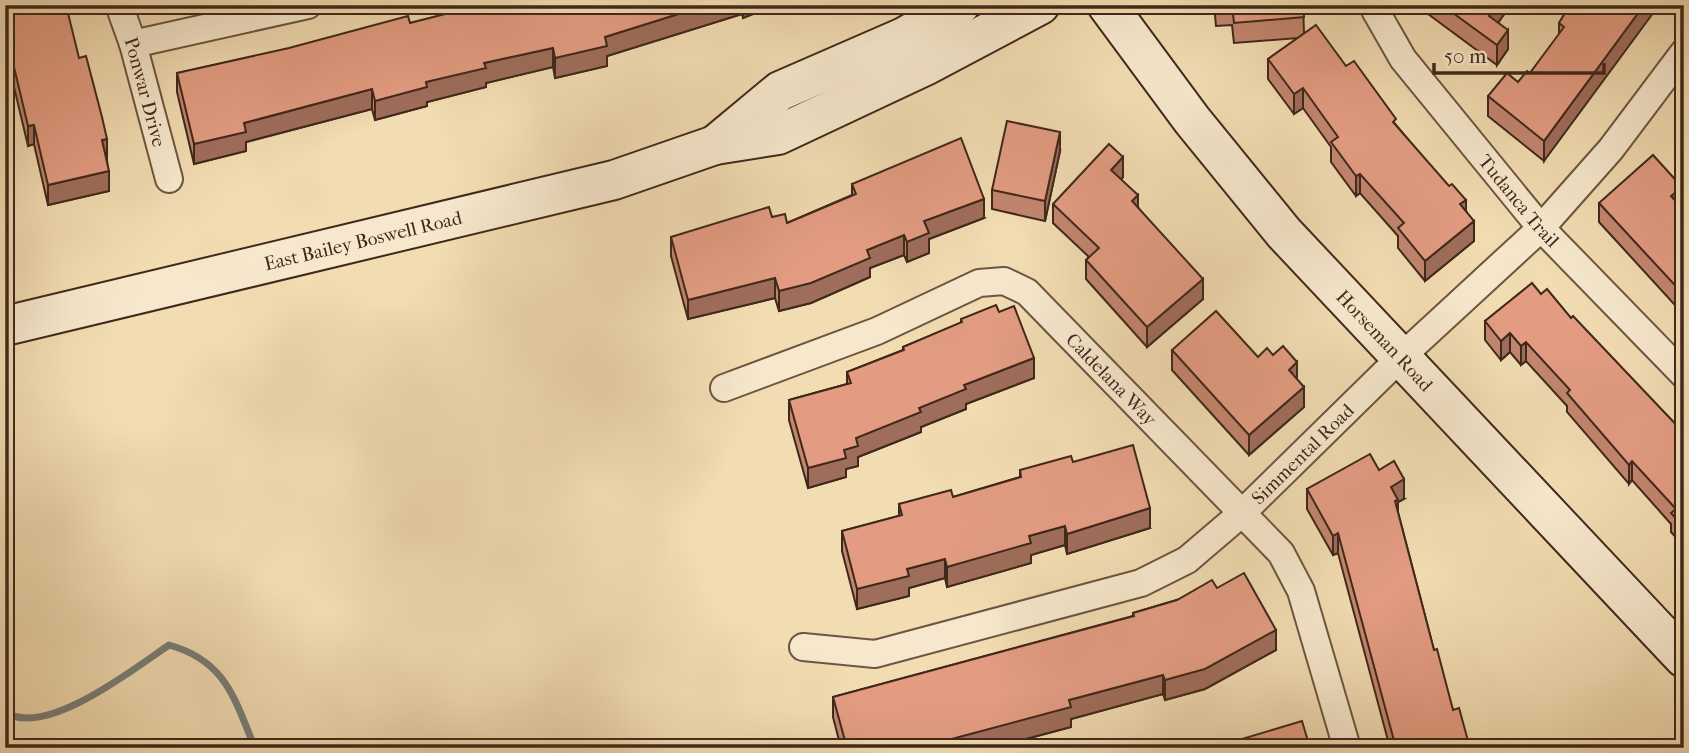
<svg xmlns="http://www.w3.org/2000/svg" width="1689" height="753" font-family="'IM FELL French Canon',serif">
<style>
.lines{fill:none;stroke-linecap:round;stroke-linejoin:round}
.stream{stroke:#797f78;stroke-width:7}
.street-casing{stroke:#6c5541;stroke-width:30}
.secondary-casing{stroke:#40281b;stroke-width:42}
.street{stroke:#f7e8cd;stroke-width:26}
.secondary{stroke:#f7e8cd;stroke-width:38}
.wall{fill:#c38670;stroke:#40281b;stroke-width:2}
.shaded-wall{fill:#9f6d5b;stroke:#40281b;stroke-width:2}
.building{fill:#e39c82;stroke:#40281b;stroke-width:2}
.labels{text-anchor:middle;stroke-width:5;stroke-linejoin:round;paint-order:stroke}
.street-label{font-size:19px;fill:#40281b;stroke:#f7e8cd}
</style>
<rect width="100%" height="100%" fill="#f2dcb2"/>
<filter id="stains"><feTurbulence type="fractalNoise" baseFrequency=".00286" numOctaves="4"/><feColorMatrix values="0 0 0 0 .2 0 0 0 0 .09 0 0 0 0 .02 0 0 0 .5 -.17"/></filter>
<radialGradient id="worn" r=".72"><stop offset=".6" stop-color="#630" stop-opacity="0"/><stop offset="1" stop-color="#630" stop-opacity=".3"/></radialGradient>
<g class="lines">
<!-- stream -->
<path class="stream" d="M5,712C45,739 135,668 169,645C226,661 234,698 255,748"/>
<!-- street casing -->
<g class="street-casing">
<g id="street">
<path id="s1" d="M119,5L133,44L169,179"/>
<path id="s2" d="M1377,5L1375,10L1403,59L1541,228L1684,375"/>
<polyline points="133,44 308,5"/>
<path id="s3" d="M724,388L877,331L979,283L1004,281L1027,292L1281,553L1301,591L1347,748"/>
<path id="s4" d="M803,647L875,654L1141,583L1187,560L1242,513L1400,358L1541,228L1611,149L1684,52"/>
</g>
</g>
<!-- secondary casing -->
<g class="secondary-casing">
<g id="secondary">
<path id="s5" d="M1107,5L1192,120L1284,233L1684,658"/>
<polyline points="715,145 780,91 904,37 960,5"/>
<path id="s6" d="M5,326L614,180L715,145L778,135L927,65L1040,5"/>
</g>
</g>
<!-- street -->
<use href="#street" class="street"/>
<!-- secondary -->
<use href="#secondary" class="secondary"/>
</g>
<!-- wall -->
<g class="wall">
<polygon points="5,5 79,58 107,159 109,191 48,205 34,144 28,146 5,49"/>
<polygon points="454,5 776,5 743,18 742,14 607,56 607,66 555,78 553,67 486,83 486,87 427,102 427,106 375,120 372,109 246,142 246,151 194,164 177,92 177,73 410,23 447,14 447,7"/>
<polygon points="1214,5 1303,5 1304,33 1346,66 1396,125 1466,210 1474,241 1425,281 1398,248 1398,236 1360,193 1356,196 1331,162 1331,147 1303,108 1294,114 1268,79 1268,59 1298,38 1234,43 1232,25 1216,26"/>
<polygon points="1424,5 1505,5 1505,13 1498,23 1508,49 1497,65 1424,11"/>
<polygon points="1570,5 1544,161 1488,116 1488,96 1518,82 1530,73 1559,35 1559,23"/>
<polygon points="1684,97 1684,132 1676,128 1676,108"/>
<polygon points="1060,151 1045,221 992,209 992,190"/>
<polygon points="1123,177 1121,179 1138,207 1203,299 1147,347 1086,279 1086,260 1089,257 1053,223 1053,204"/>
<polygon points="852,184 984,218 929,239 929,253 907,262 904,255 870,268 870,277 811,303 779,311 775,298 688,319 671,256 671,237 772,217 787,223 852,195"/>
<polygon points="1599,203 1682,207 1684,210 1684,315 1599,222"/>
<polygon points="1541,294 1571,318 1684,433 1684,546 1671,532 1671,524 1632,480 1629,484 1567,412 1567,406 1526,361 1521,365 1510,352 1501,360 1485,340 1485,321"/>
<polygon points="999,312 1034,378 966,404 966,409 921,427 921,432 858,457 858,466 846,469 846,477 808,488 789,420 789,400 847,384 847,372 903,350 903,347 961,323 961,319"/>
<polygon points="1172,350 1258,357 1304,407 1249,455 1172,370"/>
<polygon points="1073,462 1150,528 1067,554 1065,545 1031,555 1031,563 947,587 945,578 909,588 909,596 857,609 842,551 842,531 899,516 899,504 953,497 1020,477 1020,470"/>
<polygon points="1307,489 1404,499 1398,502 1398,512 1434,650 1453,710 1470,748 1390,748 1338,553 1333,555 1307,509"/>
<polygon points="1217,588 1276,650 1205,689 1165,700 1163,694 1071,719 1071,727 992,748 841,748 833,717 833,697 1133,616 1133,613"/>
</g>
<!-- shaded-wall -->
<g class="shaded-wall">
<polygon points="707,5 742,5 742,14 607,56 607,66 555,78 555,58 605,37"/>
<polygon points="743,5 776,5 743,18"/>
<polygon points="1496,5 1505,5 1505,13 1489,35 1489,16"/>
<polygon points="1644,5 1659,5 1544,161 1544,141"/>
<polygon points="1508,30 1508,49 1497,65 1497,45"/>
<polygon points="553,48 553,67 486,83 486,87 427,102 427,106 375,120 375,101 426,82 484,63"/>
<polygon points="1303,88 1303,108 1294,114 1294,94"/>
<polygon points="372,89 372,109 246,142 246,151 194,164 194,144 244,123"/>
<polygon points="34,125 34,144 28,146 28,126"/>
<polygon points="1060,132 1060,151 1045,221 1045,201"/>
<polygon points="107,139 107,159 102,160 102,140"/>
<polygon points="1123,157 1123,177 1111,189 1111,170"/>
<polygon points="109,171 109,191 48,205 48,185"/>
<polygon points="1360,174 1360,193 1356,196 1356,176"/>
<polygon points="1682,187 1682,207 1671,216 1671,196"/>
<polygon points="1138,195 1138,215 1132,201"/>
<polygon points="984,199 984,218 929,239 929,253 907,262 907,242 924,221"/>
<polygon points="1466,200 1466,220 1460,204"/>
<polygon points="1474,221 1474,241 1425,281 1425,261"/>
<polygon points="904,235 904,255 870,268 870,277 811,303 779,311 779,291 867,250"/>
<polygon points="775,278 775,298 688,319 688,300"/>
<polygon points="1203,279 1203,299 1147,347 1147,327"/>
<polygon points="1510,333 1510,352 1501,360 1501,341"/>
<polygon points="1526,342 1526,361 1521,365 1521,346"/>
<polygon points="1034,358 1034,378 966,404 966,409 921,427 921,432 858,457 858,466 846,469 846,477 808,488 808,468 844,450 856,438 919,408 964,385"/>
<polygon points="1297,362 1297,381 1289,370"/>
<polygon points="1304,387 1304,407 1249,455 1249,435"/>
<polygon points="1632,461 1632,480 1629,484 1629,465"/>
<polygon points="1404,479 1404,499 1398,502 1398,520 1391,487"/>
<polygon points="1150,508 1150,528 1067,554 1067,534"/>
<polygon points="1065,526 1065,545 1031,555 1031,563 947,587 947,567 1029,536"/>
<polygon points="1338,533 1338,553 1333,555 1333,536"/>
<polygon points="945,559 945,578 909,588 909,596 857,609 857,589 907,569"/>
<polygon points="1276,630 1276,650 1205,689 1165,700 1165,680"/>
<polygon points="1163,675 1163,694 1071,719 1071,727 992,748 918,748 1069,700"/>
<polygon points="912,743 912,748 896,748"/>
</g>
<!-- building -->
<g class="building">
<polygon points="5,5 66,5 79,58 86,56 102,117 107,139 102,140 109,171 48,185 34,125 28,126 5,29"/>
<polygon points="454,5 707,5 605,37 607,46 555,58 553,48 484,63 486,68 426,82 427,87 375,101 372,89 244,123 246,132 194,144 177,73 289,48 408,16 410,23 449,13 447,7"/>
<polygon points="1232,5 1303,5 1304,17 1234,23"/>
<polygon points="1442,5 1496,5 1489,16 1508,30 1497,45"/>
<polygon points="1570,5 1644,5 1544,141 1488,96 1507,73 1518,82 1527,71 1530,73 1564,27 1559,23"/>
<polygon points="1316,25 1346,66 1354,61 1396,119 1393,122 1449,186 1452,184 1466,200 1460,204 1474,221 1425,261 1398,228 1404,223 1360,174 1356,176 1331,142 1338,137 1303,88 1294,94 1268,59"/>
<polygon points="1684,97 1684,113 1676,108"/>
<polygon points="1007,121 1060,132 1045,201 992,190"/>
<polygon points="961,138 984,199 924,221 929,233 907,242 904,235 867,250 870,258 811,283 779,291 775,278 688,300 671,237 769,207 772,217 785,214 787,223 856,194 852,184"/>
<polygon points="1109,144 1123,157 1111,170 1138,195 1132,201 1203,279 1147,327 1086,260 1099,248 1053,204"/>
<polygon points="1653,155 1682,187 1671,196 1684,210 1684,295 1599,203"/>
<polygon points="1532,283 1541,294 1547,289 1571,318 1573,316 1684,433 1684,527 1671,513 1676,509 1632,461 1629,465 1567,393 1570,390 1526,342 1521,346 1510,333 1501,341 1485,321"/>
<polygon points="996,305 999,312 1014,306 1034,358 964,385 966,389 919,408 921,412 856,438 858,446 844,450 846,458 808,468 789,400 851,383 847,372 904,350 903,347 962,322 961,319"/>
<polygon points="1216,311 1258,357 1267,348 1273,355 1283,346 1297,362 1289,370 1304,387 1249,435 1172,350"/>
<polygon points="1133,445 1150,508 1067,534 1065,526 1029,536 1031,543 947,567 945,559 907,569 909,576 857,589 842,531 902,515 899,504 951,490 953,497 1021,477 1020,470 1071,456 1073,462"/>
<polygon points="1370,454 1379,470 1394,461 1404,479 1391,487 1398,500 1395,501 1434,650 1437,649 1453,710 1459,708 1470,748 1396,748 1338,533 1333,536 1307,489"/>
<polygon points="1244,573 1276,630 1205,669 1165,680 1163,675 1069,700 1071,707 918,748 913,748 912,743 896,748 847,748 833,697 1134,616 1133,613 1177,600 1212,580 1217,588"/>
<polygon points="1302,721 1310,748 1212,748"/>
</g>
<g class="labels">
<!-- street labels -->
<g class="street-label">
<text dy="7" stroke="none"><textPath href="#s1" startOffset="91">Ponwar Drive</textPath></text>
<text dy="7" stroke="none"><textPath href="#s2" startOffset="245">Tudanca Trail</textPath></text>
<text dy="7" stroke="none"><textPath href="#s6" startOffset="368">East Bailey Boswell Road</textPath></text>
<text dy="7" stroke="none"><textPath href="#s5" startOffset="436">Horseman Road</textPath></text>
<text dy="7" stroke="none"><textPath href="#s3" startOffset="448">Caldelana Way</textPath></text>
<text dy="7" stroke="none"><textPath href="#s4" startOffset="556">Simmental Road</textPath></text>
</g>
</g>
<!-- margin -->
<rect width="1689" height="753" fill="none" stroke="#f2dcb2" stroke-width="28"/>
<rect x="7" y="7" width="1675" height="739" fill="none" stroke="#40281b" stroke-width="3.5"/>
<rect x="14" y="14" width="1661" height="725" fill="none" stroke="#40281b" stroke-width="2"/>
<!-- scale -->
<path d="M1434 63v10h170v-10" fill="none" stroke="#40281b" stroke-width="3.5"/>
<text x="1444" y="63" font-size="21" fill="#40281b" stroke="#f7e8cd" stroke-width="5" paint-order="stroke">50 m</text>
<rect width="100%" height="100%" filter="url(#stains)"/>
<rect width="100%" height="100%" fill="url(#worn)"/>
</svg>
